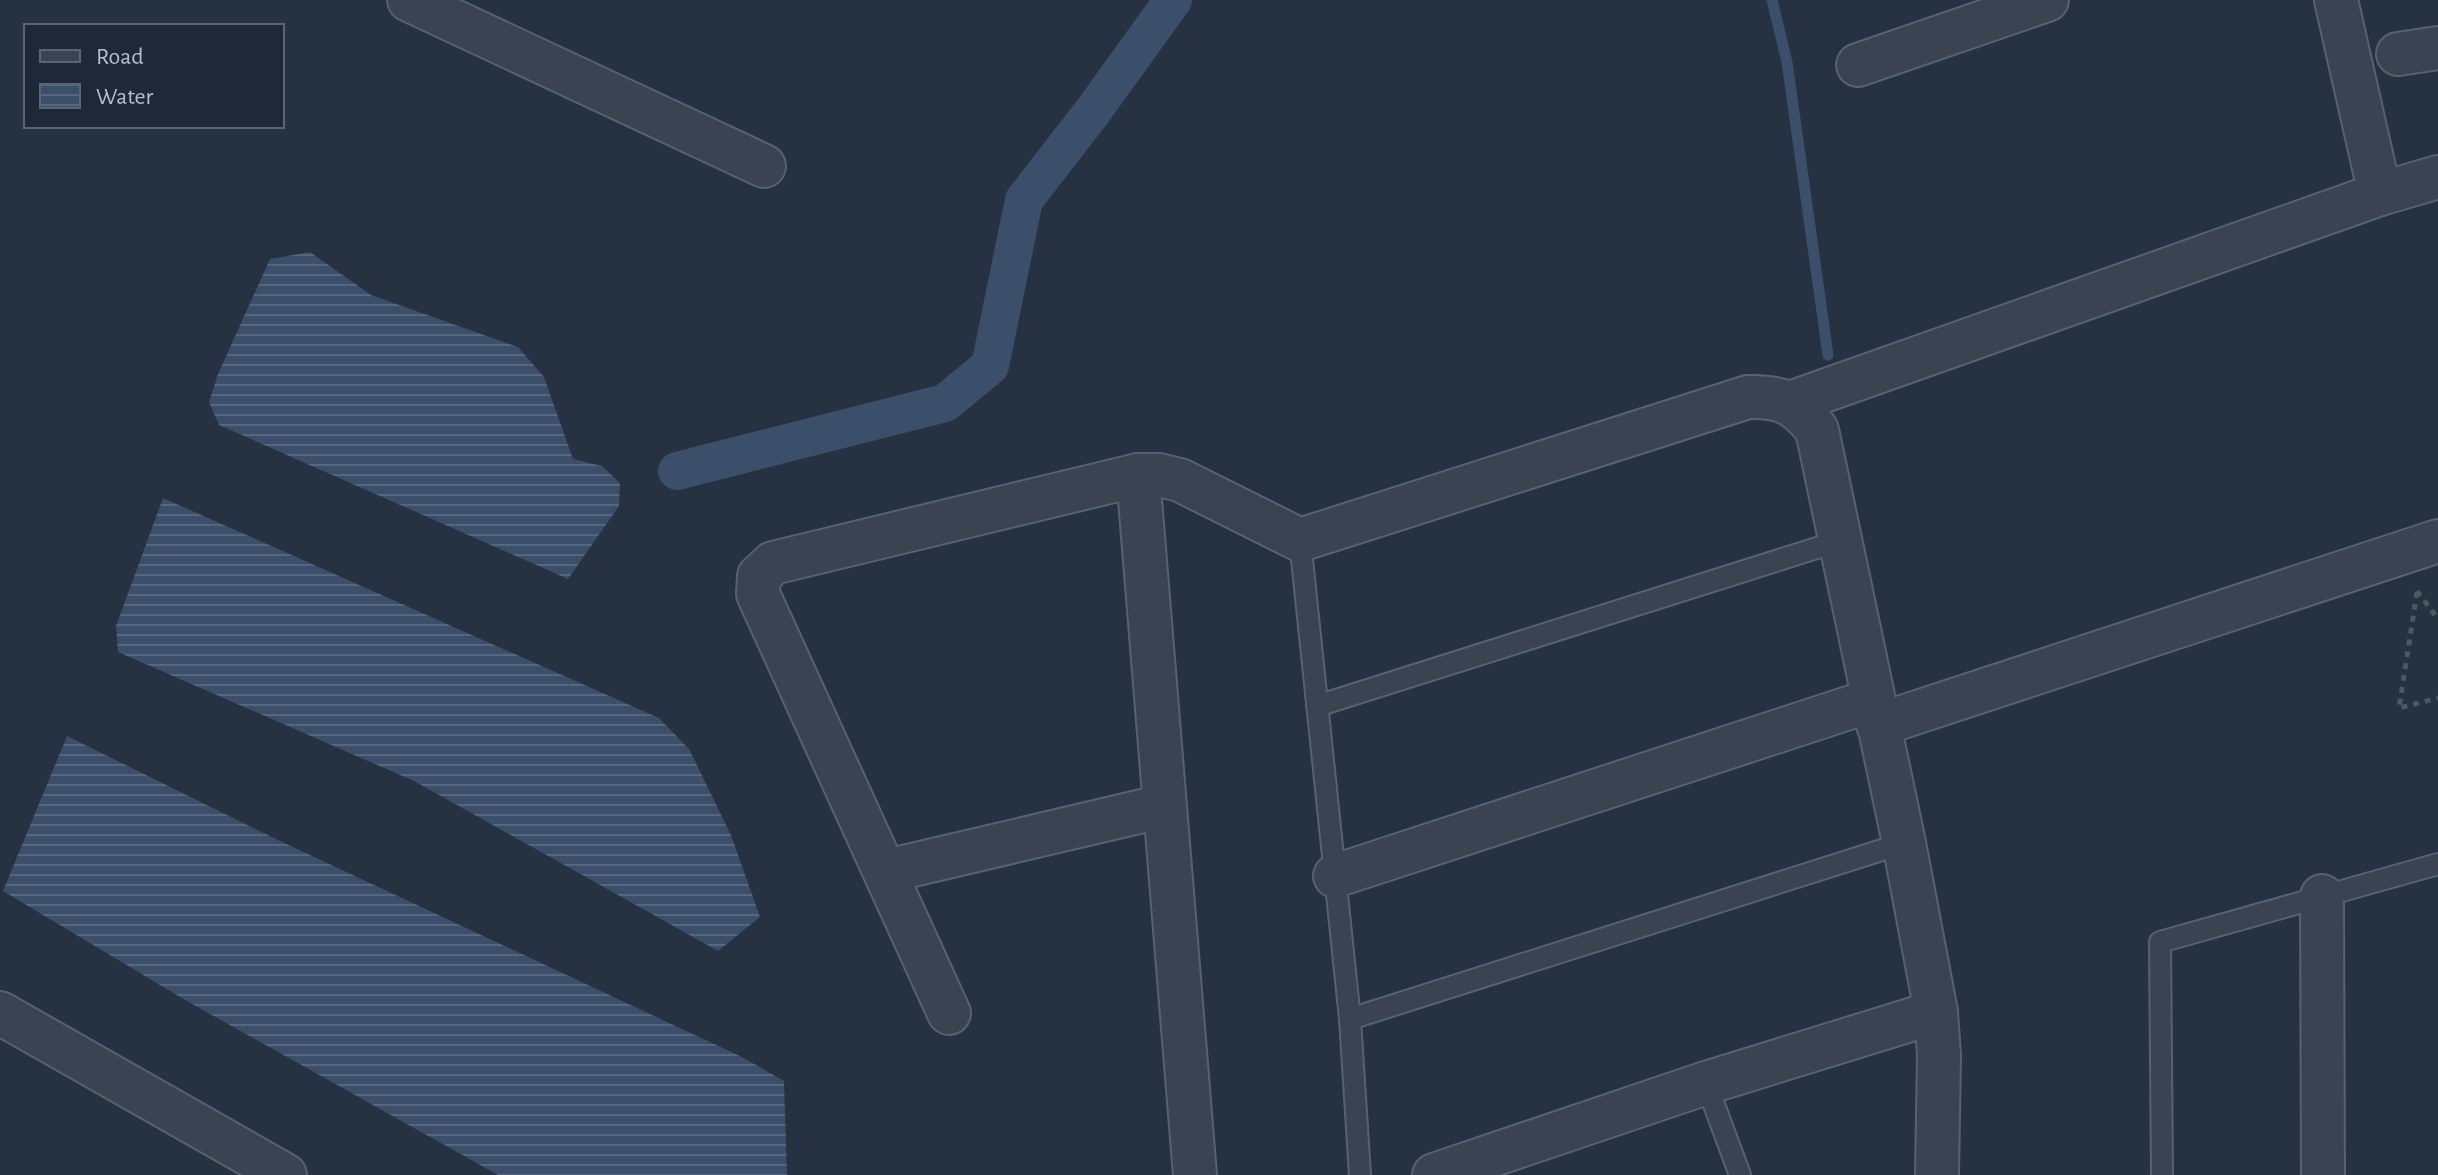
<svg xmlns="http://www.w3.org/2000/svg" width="2438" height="1175" font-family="'Alegreya Sans',sans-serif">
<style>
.water{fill:url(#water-rules)}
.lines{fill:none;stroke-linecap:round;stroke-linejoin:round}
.stream{stroke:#3b4e6a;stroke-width:11}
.canal{stroke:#3b4e6a;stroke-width:38}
.lane-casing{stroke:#58616e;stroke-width:24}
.street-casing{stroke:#58616e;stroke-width:46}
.path{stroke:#465c5f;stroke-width:5;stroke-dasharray:6 6;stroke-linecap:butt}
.lane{stroke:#3a4351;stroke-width:20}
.street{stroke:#3a4351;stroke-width:42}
</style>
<defs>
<pattern id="water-rules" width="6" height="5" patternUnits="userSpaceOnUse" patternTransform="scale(2)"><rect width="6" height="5" fill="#3b4e6a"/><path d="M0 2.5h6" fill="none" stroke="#55667e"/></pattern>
</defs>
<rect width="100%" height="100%" fill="#263141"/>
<!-- water -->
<g class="water">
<polygon points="310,252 371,295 518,347 544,377 573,459 602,466 620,483 619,506 568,579 219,425 209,402 218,374 270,259"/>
<polygon points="163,498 659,718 689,749 731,835 760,917 718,951 414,781 118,652 116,626"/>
<polygon points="67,736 278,840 742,1057 784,1081 787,1175 498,1175 185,1000 3,891"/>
</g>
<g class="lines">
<!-- stream -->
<polyline class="stream" points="1772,0 1787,62 1828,355"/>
<!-- canal -->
<polyline class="canal" points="677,471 945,403 990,366 1024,200 1093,111 1173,0"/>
<!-- lane casing -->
<g class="lane-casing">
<g id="lane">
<polyline points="1300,540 1350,1019 1360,1175"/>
<polyline points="1317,706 1839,541"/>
<polyline points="1350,1019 1904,843"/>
<polyline points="1706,1083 1740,1175"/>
<polyline points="2162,1175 2160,942 2438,864"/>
</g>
</g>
<!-- street casing -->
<g class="street-casing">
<g id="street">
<polyline points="409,0 764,166"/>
<polyline points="2336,0 2380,194"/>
<polyline points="2398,54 2438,48"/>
<polyline points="1858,65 2047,0"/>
<polyline points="1790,403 2380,194 2438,177"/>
<polyline points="1138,475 1195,1175"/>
<polyline points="1878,725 2438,541"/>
<polyline points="887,871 1164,806"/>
<polyline points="1335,876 1873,700"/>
<polyline points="2322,896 2323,1175"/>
<polyline points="0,1013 285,1175"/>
<path d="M949,1013L758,594L759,576L773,563L1138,475H1159L1180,480L1300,540L1748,397C1782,396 1796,403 1817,430L1904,843L1936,1012L1939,1055L1937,1175"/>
<polyline points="1434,1175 1706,1083 1936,1012"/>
</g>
</g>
<!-- path -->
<g class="path">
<polyline points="2417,591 2438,619"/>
<polyline points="2417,592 2399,708 2438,698"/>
</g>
<!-- lane -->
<use href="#lane" class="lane"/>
<!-- street -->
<use href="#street" class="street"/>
</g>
<!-- legend -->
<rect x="24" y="24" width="260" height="104" fill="#1f2836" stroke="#5c6472" stroke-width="2"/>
<rect x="40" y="50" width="40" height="12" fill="#3a4351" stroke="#5c6472" stroke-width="2"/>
<text x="96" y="64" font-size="24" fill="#b7becb">Road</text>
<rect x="40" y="84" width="40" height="24" fill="url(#water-rules)" stroke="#5c6472" stroke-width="2"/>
<text x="96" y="104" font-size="24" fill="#b7becb">Water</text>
</svg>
